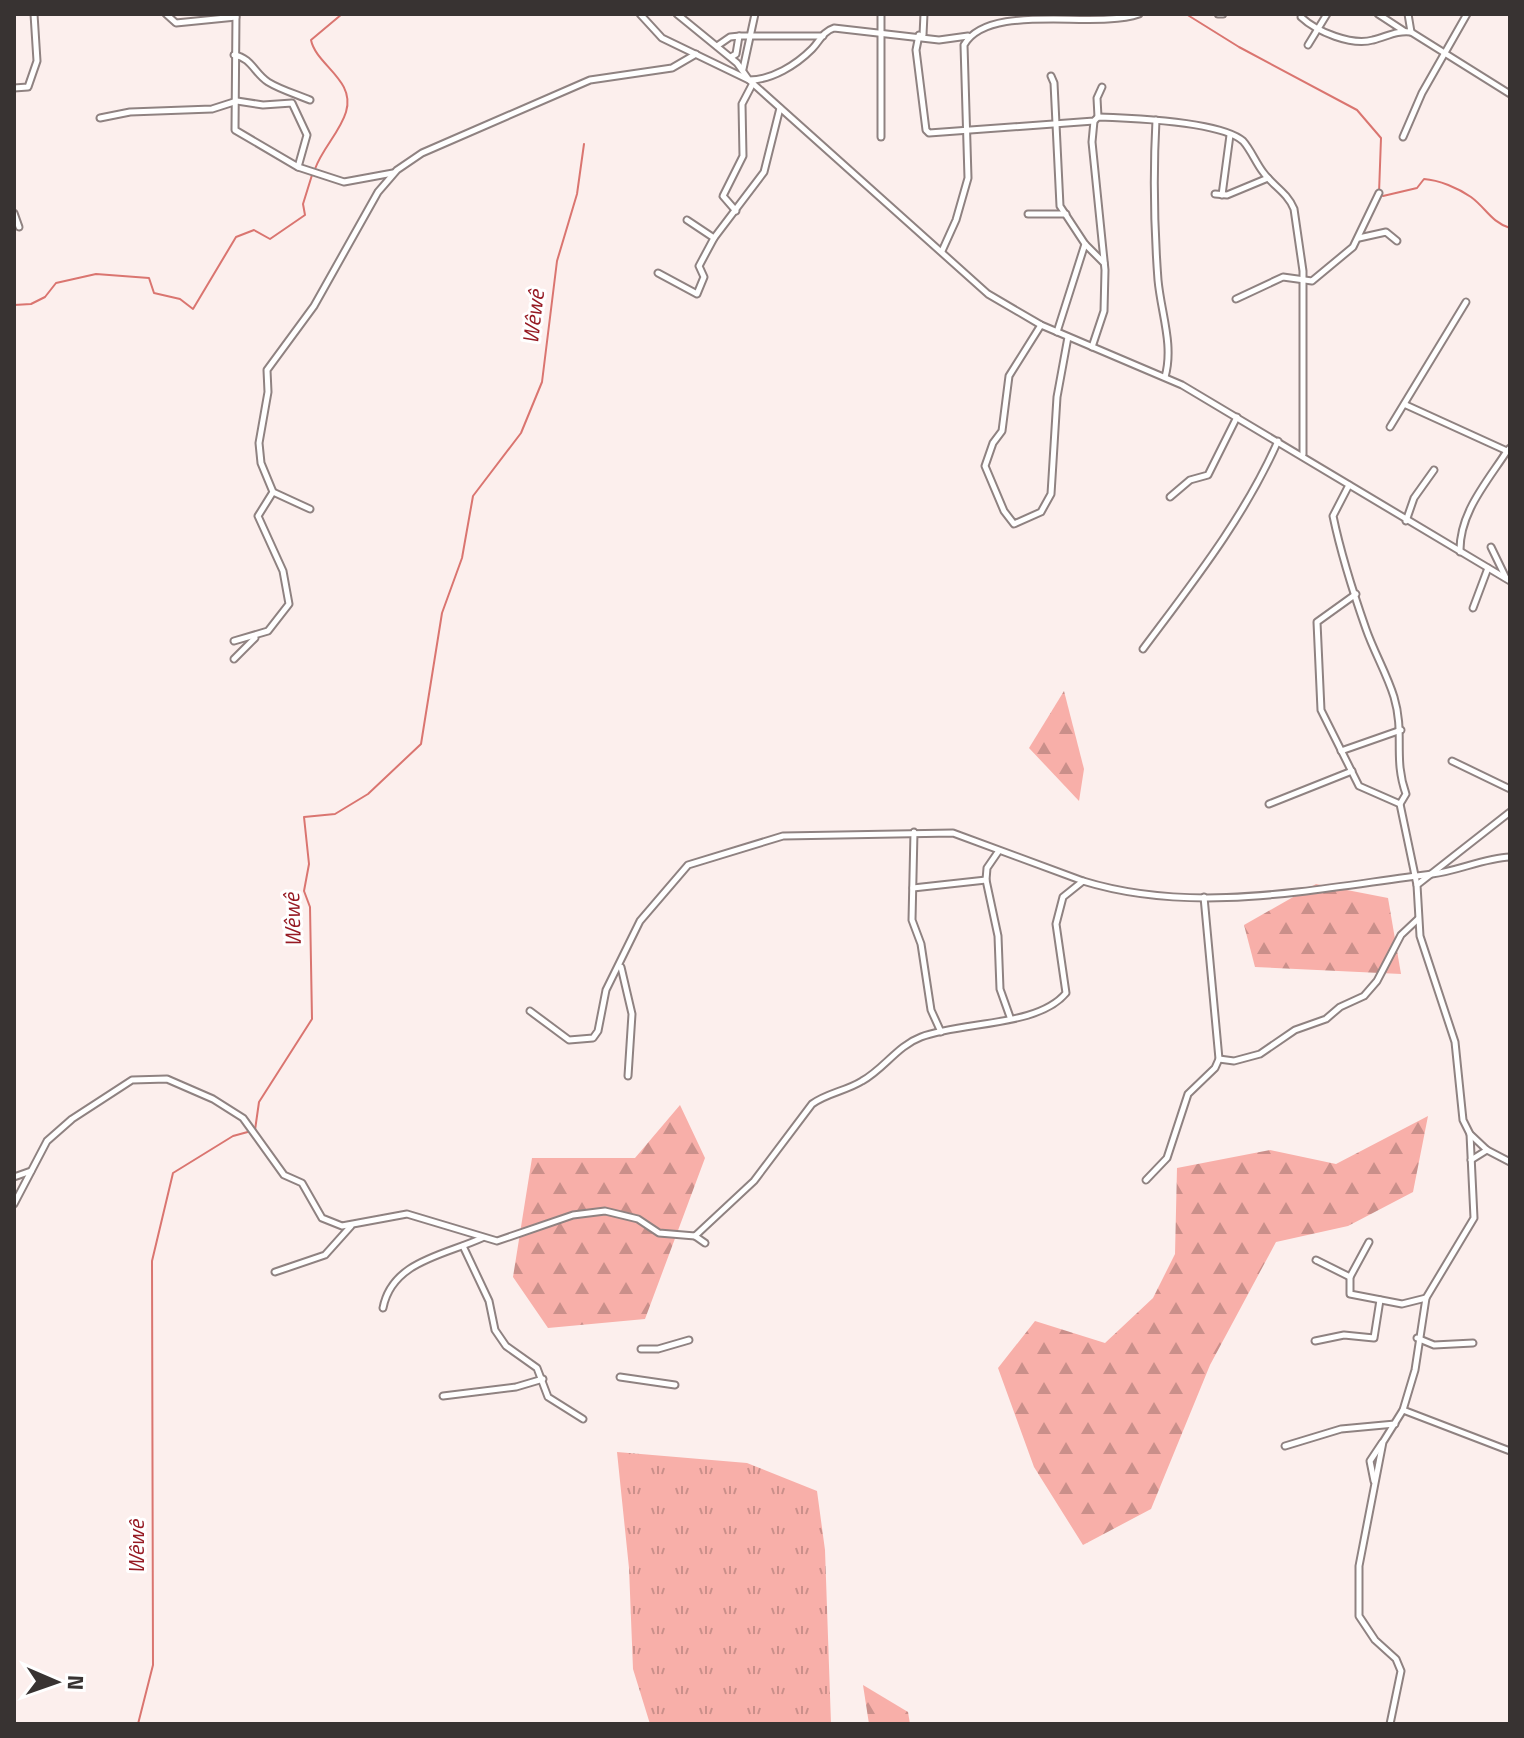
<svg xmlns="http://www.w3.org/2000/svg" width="1524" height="1738" font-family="'Titillium Web',sans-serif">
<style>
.grass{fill:url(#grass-tufts)}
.forest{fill:url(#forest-firs)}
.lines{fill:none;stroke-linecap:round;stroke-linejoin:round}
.stream{stroke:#da7570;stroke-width:2}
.minor-casing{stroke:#8f8281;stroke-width:9}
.minor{stroke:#fff;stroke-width:5}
.labels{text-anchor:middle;stroke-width:6;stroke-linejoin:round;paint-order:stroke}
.water-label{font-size:22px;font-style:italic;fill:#961a23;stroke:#fff}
</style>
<defs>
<pattern id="grass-tufts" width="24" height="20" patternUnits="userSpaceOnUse" patternTransform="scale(2)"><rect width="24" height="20" fill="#f8afa9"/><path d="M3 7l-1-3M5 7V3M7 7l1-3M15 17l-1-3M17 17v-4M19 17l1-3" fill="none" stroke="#ca8f8a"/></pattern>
<pattern id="forest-firs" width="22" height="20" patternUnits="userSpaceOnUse" patternTransform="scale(2)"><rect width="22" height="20" fill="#f8afa9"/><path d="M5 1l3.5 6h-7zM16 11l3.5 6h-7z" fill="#ca8f8a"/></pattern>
</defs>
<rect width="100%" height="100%" fill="#fcefed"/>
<!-- grass -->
<polygon class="grass" points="617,1452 747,1463 817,1491 825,1550 831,1724 650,1724 633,1669 629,1568"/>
<!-- forest -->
<g class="forest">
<polygon points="1064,691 1084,769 1079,801 1029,748"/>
<polygon points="1316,884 1388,898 1401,974 1255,967 1244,925"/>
<polygon points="680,1105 705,1158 645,1319 548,1328 513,1277 532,1158 635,1158"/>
<polygon points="1428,1116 1413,1192 1348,1226 1276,1242 1210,1365 1151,1509 1083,1545 1034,1467 998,1368 1035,1321 1105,1343 1153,1298 1175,1254 1177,1168 1270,1150 1336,1164"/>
<polygon points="863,1685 908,1712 910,1724 869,1724"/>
</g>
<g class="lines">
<!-- stream -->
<g class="stream">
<path d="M1186,14L1239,47L1357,110L1381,138L1379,193L1383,196L1417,188L1424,179C1439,180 1458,188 1471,197C1486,208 1491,222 1510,228"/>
<path d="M315,169C322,149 340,132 346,112C356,80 316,65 311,40L342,14"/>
<polyline points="14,305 31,304 45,297 56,283 96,274 149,278 154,293 180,299 193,309 236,237 254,230 270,239 305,215 303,204 312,175"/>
<polyline points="138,1724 153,1665 152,1261 173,1173 233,1136 255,1130 259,1102 312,1019 310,907 304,891 309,864 304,817 335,814 368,794 421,744 442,613 462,558 473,496 521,433 542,382 557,261 577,194 584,144"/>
</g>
<!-- minor casing -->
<g class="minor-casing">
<g id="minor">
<polyline points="166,14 176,23 236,17"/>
<polyline points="236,14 235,130 298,167 344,182 393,173"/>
<polyline points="640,14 662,38 749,80 988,294 1041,325 1182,385 1510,581"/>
<path d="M677,14L737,63L749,80C772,80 796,65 812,49C820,41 822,32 834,28L939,40L968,36"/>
<polyline points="1218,14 1223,14"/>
<polyline points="1378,14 1404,31"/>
<polyline points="1408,14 1411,32"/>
<path d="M1301,17C1317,32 1352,46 1373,40C1386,37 1397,30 1411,32L1510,94"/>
<path d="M919,35L916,50L926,130L929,133L1094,121L1098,117C1130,118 1220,121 1243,141C1251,150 1256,163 1263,172C1273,186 1287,192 1294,209L1303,271V454"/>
<polyline points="923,35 924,14"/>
<polyline points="1308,45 1327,14"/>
<polyline points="717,46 730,37 740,36 823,36"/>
<path d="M234,55C252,58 254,73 268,82C281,90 296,94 310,100"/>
<polyline points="731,57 736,54 739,36"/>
<polyline points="743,69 755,14"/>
<polyline points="1051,76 1054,83 1060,206 1085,244 1104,263"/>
<polyline points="14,88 28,87 37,61 34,14"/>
<polyline points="1098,117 1097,98 1102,87"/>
<polyline points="100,118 130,112 212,109 237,101 263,105 292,103 307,135 298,167"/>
<path d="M1156,120C1153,175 1154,226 1158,280C1161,313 1174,345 1165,377"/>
<polyline points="881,137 881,14"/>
<polyline points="1403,137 1422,93 1467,14"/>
<polyline points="1215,194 1227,195 1268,178"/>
<polyline points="1222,195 1230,135"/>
<polyline points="736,211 723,196 743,156 742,104 753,83"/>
<polyline points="14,213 19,227"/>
<polyline points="1028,214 1066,214"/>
<polyline points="687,220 714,238"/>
<polyline points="1359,238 1386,232 1397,241"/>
<path d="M942,251L956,220L968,178L964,45C989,1 1094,30 1139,14"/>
<polyline points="658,273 697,294 704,277 699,266 714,238 764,172 780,108"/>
<polyline points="1236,299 1283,277 1312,281 1353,247 1379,193"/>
<polyline points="1041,325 1009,376 1002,431 993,443 985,466 1004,511 1014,524 1041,512 1051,494 1057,397 1068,337"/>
<polyline points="1057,332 1085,244"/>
<polyline points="1092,347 1104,311 1105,270 1092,142 1094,121"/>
<polyline points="1406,405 1507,451 1510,448"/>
<polyline points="1390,427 1466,302"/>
<path d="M1349,485L1333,516C1341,554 1353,592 1366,629C1374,652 1387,674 1394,697C1405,734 1393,758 1406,794L1400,804"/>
<polyline points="273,492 310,509"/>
<polyline points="1170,497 1190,480 1208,475 1237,417"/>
<polyline points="1406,521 1414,498 1434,470"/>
<polyline points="1491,547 1506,578"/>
<path d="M1460,552C1459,513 1487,482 1507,451"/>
<polyline points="1356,594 1317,622 1321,710 1359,786 1400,804 1417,885"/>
<polyline points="1473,608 1488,568"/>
<polyline points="234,641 268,631 289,604 283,571 258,516 273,492 261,463 259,443 268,392 267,370 314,306 378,192 397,170 422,153 590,80 672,68 696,54"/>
<path d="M1143,649C1193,582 1244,518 1278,441"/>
<polyline points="234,659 255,638"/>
<polyline points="1341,751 1401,730"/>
<polyline points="1452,761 1510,789"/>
<polyline points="1269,804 1352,771"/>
<polyline points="1510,812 1417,885 1420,936 1455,1042 1463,1120 1470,1134 1487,1150 1510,1162"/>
<polyline points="914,832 912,920 921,944 931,1010 941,1032"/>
<polyline points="998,852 987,868 986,880 998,936 1000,989 1010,1017"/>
<polyline points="913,888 986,880"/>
<polyline points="621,967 632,1014 628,1076"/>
<polyline points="530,1011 569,1040 593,1038 598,1031 606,990 640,921 688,865 783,836 953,833 1083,881"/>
<polyline points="1219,1059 1234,1061 1260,1054 1295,1030 1326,1019 1340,1007 1364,996 1377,981 1401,935 1418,919"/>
<polyline points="1471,1160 1487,1150"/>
<polyline points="14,1177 31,1171"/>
<polyline points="1146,1180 1167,1158 1188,1094 1215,1068 1219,1059 1204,897"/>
<path d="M14,1204L47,1141L72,1119L132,1080L167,1079L213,1099L243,1118L284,1175L302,1183L322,1218L342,1226L407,1214L497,1241L573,1215L605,1211L638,1219L659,1233L695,1236L754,1181L812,1104C827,1093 846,1091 862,1081C884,1069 897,1046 921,1037C963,1021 1038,1027 1066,993L1056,924L1063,897L1083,881C1196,916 1318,888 1432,874C1458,871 1484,858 1510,857"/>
<polyline points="695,1236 705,1243"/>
<polyline points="1369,1242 1350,1277 1350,1294 1402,1304 1426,1298"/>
<polyline points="463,1246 489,1301 495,1330 506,1346 537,1368 548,1397 583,1419"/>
<polyline points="1316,1260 1350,1277"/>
<polyline points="275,1272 325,1255 351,1226"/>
<path d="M383,1308C392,1261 445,1255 482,1238"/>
<polyline points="1417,1338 1434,1345 1473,1343"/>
<polyline points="1315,1341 1344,1335 1374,1338 1380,1300"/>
<polyline points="641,1349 658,1349 689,1340"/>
<polyline points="620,1377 675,1385"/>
<polyline points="443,1396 516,1387 543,1379"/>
<polyline points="1403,1410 1510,1451"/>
<polyline points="1285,1446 1341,1429 1395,1424"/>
<polyline points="1374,1481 1370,1461 1382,1443"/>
<polyline points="1390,1724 1401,1671 1396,1659 1375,1640 1359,1616 1359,1566 1383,1442 1403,1410 1415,1370 1426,1298 1474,1218 1470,1134"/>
</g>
</g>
<!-- minor -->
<use href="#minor" class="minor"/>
</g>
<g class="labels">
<!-- water labels -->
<g class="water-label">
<text transform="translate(533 317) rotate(-83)" y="8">Wêwê</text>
<text transform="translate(292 920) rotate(-92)" y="8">Wêwê</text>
<text transform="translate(136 1547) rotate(-90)" y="8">Wêwê</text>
</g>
</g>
<!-- border -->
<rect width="1524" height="1738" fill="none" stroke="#383332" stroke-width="32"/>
<!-- north arrow -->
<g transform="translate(56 1682) rotate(92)" stroke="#ffffff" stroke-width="6" paint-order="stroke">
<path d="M0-6L14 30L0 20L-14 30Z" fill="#383332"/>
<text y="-12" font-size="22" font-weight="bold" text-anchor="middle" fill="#383332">N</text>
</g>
</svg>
